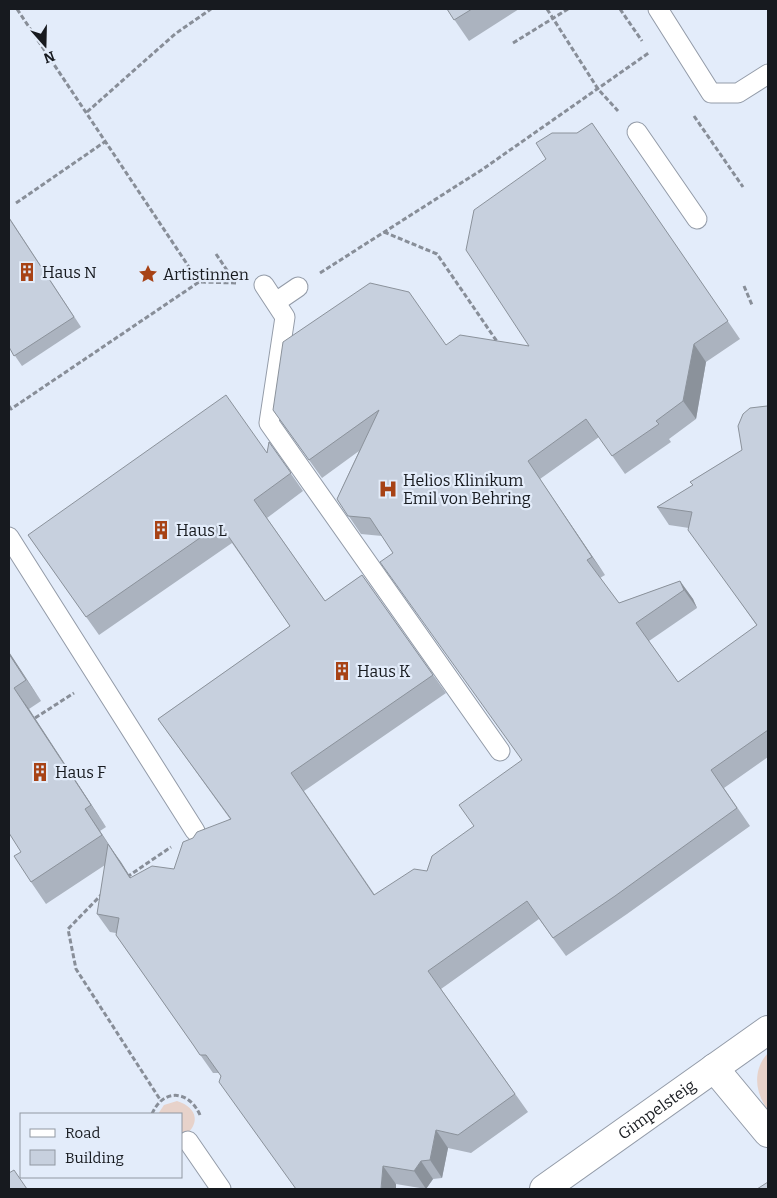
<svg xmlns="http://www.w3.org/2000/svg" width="777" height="1198" font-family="Bitter,serif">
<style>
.green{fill:#e7d2ca}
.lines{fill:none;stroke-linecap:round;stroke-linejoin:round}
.lane-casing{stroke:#939ba8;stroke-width:21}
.street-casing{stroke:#939ba8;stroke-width:30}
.path{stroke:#888e98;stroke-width:3;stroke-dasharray:5 2.5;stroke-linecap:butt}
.lane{stroke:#fff;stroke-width:19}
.street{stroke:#fff;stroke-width:28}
.wall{fill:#abb3bf}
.shaded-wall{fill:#8b929b}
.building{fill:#c7d0de;stroke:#8b929b}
.labels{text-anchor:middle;stroke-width:4.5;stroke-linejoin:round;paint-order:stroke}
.poi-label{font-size:16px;fill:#171a1f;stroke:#e3ecfa;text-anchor:start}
.street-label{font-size:16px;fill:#171a1f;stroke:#e3ecfa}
</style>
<rect width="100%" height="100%" fill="#e3ecfa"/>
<!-- green -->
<g class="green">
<path d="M768,1053V1110C755,1093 752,1070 768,1053Z"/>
<path d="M177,1101C199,1108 201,1126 181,1138V1114H158L164,1105Z"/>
</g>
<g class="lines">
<!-- lane casing -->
<g class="lane-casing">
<g id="lane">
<polyline points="658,9 711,93 738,93 768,74"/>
<polyline points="637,132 697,219"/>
<polyline points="264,285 285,317 269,423 500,751"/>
<polyline points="276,302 298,287"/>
<polyline points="9,537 195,831"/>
<polyline points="188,1141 221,1189"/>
</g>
</g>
<!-- street casing -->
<g class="street-casing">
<g id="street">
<polyline points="714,1068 768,1133"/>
<path id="s1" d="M544,1189L768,1030"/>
</g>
</g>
<!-- path -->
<g class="path">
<polyline points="17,9 199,282"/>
<polyline points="547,9 598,89 618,111"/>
<polyline points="620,9 642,41"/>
<polyline points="513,43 568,9"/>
<polyline points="87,112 175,34 211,9"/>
<polyline points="694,116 743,187"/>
<polyline points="16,203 106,141"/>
<polyline points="384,232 437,254 498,343"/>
<polyline points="216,254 235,282"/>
<polyline points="320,273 483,169 650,52"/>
<polyline points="744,286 752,305"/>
<polyline points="9,406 11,409 199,282 238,283"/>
<polyline points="35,718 74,693"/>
<polyline points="127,877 171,847"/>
<polyline points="103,893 68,929 76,969 161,1101"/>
<path d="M152,1114C163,1088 189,1090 200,1115"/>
</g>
<!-- lane -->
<use href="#lane" class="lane"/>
<!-- street -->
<use href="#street" class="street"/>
</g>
<!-- wall -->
<g class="wall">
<polygon points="447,9 519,9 469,41"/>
<polygon points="592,123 740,339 706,362 696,419 669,439 671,442 625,474 599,437 540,479 605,575 600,578 619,603 680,581 693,599 697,608 649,641 678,682 757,626 689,528 669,525 657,507 693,485 690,482 742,450 768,407 768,757 724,788 750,826 627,914 566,956 539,919 441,989 528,1112 471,1153 448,1148 442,1178 433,1179 426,1189 396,1184 221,1076 219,1073 213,1073 116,935 116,933 110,932 97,914 105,865 46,904 31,882 21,852 9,652 41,701 29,709 106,827 100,831 131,878 174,869 193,838 230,819 158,719 290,626 232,543 99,635 28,535 267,453 269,442 303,491 267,518 325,601 362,575 446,693 304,791 375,895 427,871 474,826 522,760 393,553 382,536 361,534 337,499 359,451 322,478 273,410 446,345 529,346 546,159 577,133"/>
<polygon points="9,217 81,327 22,366 9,347"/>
</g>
<!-- shaded-wall -->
<g class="shaded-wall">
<polygon points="694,344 706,362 696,419 683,401"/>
<polygon points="528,461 540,479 605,575 592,557"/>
<polygon points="680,581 693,599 697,608 684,590"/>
<polygon points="9,652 41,701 9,654"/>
<polygon points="14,688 29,709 106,827 91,805"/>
<polygon points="85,809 100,831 117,857 102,835"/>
<polygon points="108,844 121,862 143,897 130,878"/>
<polygon points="436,1130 448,1148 442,1178 430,1160"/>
<polygon points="421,1161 433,1179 426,1189 414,1171"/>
<polygon points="383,1166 396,1184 396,1189 381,1189"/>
</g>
<!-- building -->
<g class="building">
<polygon points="447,9 472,9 454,20"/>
<polygon points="592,123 728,321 694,344 683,401 656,421 659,424 612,456 586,419 528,461 592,557 587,560 619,603 680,581 684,590 636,623 678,682 757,625 688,530 692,512 657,507 693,485 690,482 742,450 738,426 743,414 750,408 767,406 768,407 768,730 711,770 737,808 615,896 553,938 527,901 428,971 515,1094 458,1135 436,1130 430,1160 421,1161 414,1171 383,1166 381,1189 296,1189 219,1082 221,1076 206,1055 200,1055 194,1046 116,935 119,918 97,914 108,844 130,878 152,866 174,869 183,842 193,838 197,832 231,819 158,719 290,626 220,524 86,617 28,535 226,395 267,453 269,442 291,473 254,500 325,601 362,575 433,675 291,773 374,895 414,869 427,871 432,856 474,826 459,805 522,760 380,562 393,553 370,518 348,516 337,499 379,410 309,460 273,410 283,342 370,283 409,292 446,345 460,335 529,346 466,250 474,210 546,159 536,143 552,133 577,133"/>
<polygon points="9,218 74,317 14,356 9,347"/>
<polygon points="9,654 26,680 14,688 91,805 85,809 102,835 31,882 14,856 21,852 9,833"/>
<polygon points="14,1170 27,1189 9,1189 9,1173"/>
<polygon points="768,1182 768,1189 757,1189"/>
</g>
<!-- icons -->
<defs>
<g id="building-bare" transform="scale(1.5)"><path d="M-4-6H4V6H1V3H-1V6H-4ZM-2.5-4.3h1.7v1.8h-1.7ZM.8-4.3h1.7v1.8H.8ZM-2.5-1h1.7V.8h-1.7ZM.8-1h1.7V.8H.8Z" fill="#a74215" stroke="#e3ecfa" stroke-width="2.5" paint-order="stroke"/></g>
<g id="sight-bare" transform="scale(1.5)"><path d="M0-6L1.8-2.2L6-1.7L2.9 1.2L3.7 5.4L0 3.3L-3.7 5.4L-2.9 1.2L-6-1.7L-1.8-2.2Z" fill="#a74215" stroke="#e3ecfa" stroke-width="2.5" paint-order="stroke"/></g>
<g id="hospital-bare" transform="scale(1.5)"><path d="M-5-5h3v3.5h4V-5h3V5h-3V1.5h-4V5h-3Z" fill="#a74215" stroke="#e3ecfa" stroke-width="2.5" paint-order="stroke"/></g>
</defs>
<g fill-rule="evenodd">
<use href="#building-bare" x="27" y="272"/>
<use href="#sight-bare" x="148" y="274"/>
<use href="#hospital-bare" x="388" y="489"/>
<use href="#building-bare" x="161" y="530"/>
<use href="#building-bare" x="342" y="671"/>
<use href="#building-bare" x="40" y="772"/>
</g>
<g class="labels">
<!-- poi labels -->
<g class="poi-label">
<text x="42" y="278">Haus N</text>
<text x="163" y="280">Artistinnen</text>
<text x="403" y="486">Helios Klinikum<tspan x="403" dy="18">Emil von Behring</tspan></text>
<text x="176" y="536">Haus L</text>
<text x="357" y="677">Haus K</text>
<text x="55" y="778">Haus F</text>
</g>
<!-- street labels -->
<g class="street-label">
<text dy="6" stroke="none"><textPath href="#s1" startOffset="138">Gimpelsteig</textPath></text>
</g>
</g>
<!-- border -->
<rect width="777" height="1198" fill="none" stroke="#171a1f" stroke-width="20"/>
<!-- legend -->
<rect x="20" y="1113" width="162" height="65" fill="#e3ecfa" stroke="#9198a2"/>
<rect x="30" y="1129" width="25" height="8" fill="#ffffff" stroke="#9198a2"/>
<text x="65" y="1138" font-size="15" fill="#171a1f">Road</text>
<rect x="30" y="1150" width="25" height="15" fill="#c7d0de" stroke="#9198a2"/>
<text x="65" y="1163" font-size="15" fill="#171a1f">Building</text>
<!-- north arrow -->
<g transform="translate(45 45) rotate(160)" stroke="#e3ecfa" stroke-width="4" paint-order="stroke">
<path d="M0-4L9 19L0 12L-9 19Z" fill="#171a1f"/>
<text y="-8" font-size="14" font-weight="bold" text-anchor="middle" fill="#171a1f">N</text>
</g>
</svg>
